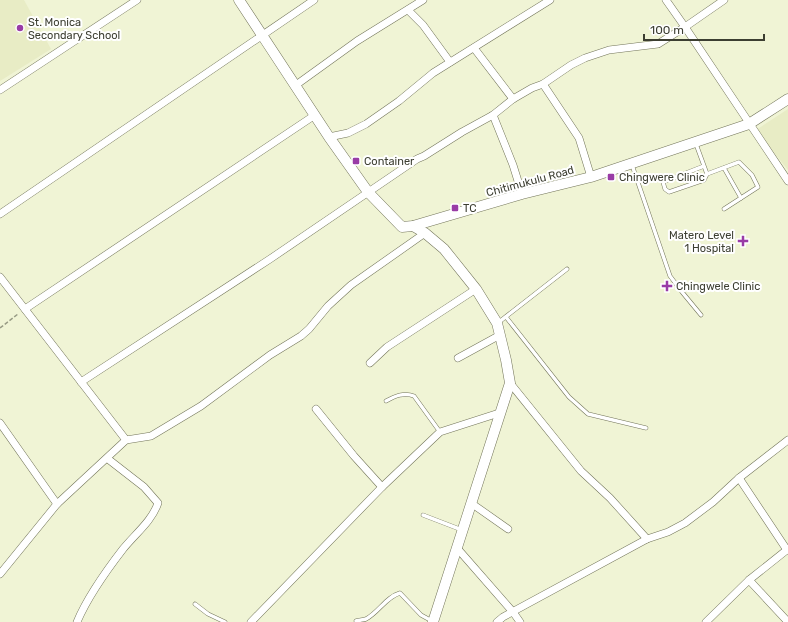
<svg xmlns="http://www.w3.org/2000/svg" width="788" height="622" font-family="Rubik,sans-serif">
<style>
.built{fill:#e8ecc5}
.lines{fill:none;stroke-linecap:round;stroke-linejoin:round}
.lane-casing{stroke:#73755a;stroke-width:4.5}
.street-casing{stroke:#73755a;stroke-width:8}
.secondary-casing{stroke:#73755a;stroke-width:11}
.path{stroke:#989b85;stroke-width:1.5;stroke-dasharray:4 2;stroke-linecap:butt}
.lane{stroke:#fff;stroke-width:3.5}
.street{stroke:#fff;stroke-width:7}
.secondary{stroke:#fff;stroke-width:10}
.poi-dot{fill:#993ca6;stroke:#fff;stroke-width:1.5}
.labels{text-anchor:middle;stroke-width:4;stroke-linejoin:round;paint-order:stroke}
.poi-label{font-size:11px;fill:#3c3e31;stroke:#fff;text-anchor:start}
.street-label{font-size:11px;fill:#3c3e31;stroke:#fff}
</style>
<rect width="100%" height="100%" fill="#f0f4d5"/>
<!-- built -->
<g class="built">
<polygon points="0,0 24,0 51,49 0,81"/>
<polygon points="788,109 788,170 756,130"/>
</g>
<g class="lines">
<!-- lane casing -->
<g class="lane-casing">
<g id="lane">
<polyline points="696,144 707,174 704,180 669,192 665,189 663,182 704,166"/>
<polyline points="632,165 670,276 682,292 701,315"/>
<polyline points="724,168 741,198"/>
<polyline points="707,174 739,162 752,175 758,187 724,209"/>
<polyline points="506,317 569,397 588,414 646,428"/>
<polyline points="499,322 567,269"/>
<path d="M386,401C395,396 404,392 414,396L440,432"/>
<polyline points="423,515 462,530"/>
<polyline points="195,604 208,614 225,622"/>
<path d="M356,621C359,620 363,620 366,619C379,612 386,597 400,593L421,615L432,621"/>
</g>
</g>
<!-- street casing -->
<g class="street-casing">
<g id="street">
<polyline points="666,0 685,27 788,181"/>
<polyline points="408,10 423,25 450,62"/>
<polyline points="474,48 513,99"/>
<polyline points="543,84 579,138 591,177"/>
<polyline points="296,85 357,41 423,0"/>
<polyline points="0,90 137,0"/>
<polyline points="493,115 513,165 522,194"/>
<polyline points="329,137 348,133 366,124 399,101 433,73 550,0"/>
<polyline points="0,214 314,0"/>
<polyline points="0,277 126,440"/>
<polyline points="25,309 315,115"/>
<polyline points="458,358 500,335"/>
<polyline points="370,363 387,347 476,289"/>
<polyline points="81,382 270,259 417,159 424,156 462,132 493,115 513,99 532,88 543,84 571,65 585,58 609,50 658,44 685,27 724,0"/>
<polyline points="510,383 581,471 610,498 647,539"/>
<polyline points="316,409 354,456 382,487"/>
<polyline points="0,423 57,504"/>
<polyline points="739,478 787,550"/>
<polyline points="471,503 508,529"/>
<polyline points="457,548 513,612 520,622"/>
<polyline points="0,574 57,504 126,440 151,436 201,406 270,355 301,336 309,329 328,306 351,285 425,233"/>
<polyline points="749,580 788,622"/>
<path d="M77,622C88,596 106,571 123,549C135,534 152,521 158,503L144,487L108,459"/>
<polyline points="251,622 382,487 440,432 499,413"/>
<polyline points="497,622 503,617 647,539 668,532 685,523 713,502 739,478 788,440"/>
<polyline points="706,622 749,580 788,549"/>
</g>
</g>
<!-- secondary casing -->
<g class="secondary-casing">
<g id="secondary">
<polyline points="239,0 329,137 368,192 402,227 413,226 522,194 591,177 749,124 788,99"/>
<polyline points="413,226 425,233 444,249 476,289 497,323 506,360 510,383 433,622"/>
</g>
</g>
<!-- path -->
<polyline class="path" points="0,328 18,314"/>
<!-- lane -->
<use href="#lane" class="lane"/>
<!-- street -->
<use href="#street" class="street"/>
<!-- secondary -->
<use href="#secondary" class="secondary"/>
</g>
<!-- markers -->
<g class="poi-dot">
<circle cx="20" cy="28" r="4"/>
<rect x="352" y="157" width="8" height="8" rx="2"/>
<rect x="607" y="173" width="8" height="8" rx="2"/>
<rect x="451" y="204" width="8" height="8" rx="2"/>
<path d="M741 235h4v4h4v4h-4v4h-4v-4h-4v-4h4z"/>
<path d="M665 280h4v4h4v4h-4v4h-4v-4h-4v-4h4z"/>
</g>
<g class="labels">
<!-- poi labels -->
<g class="poi-label">
<text x="28" y="26">St. Monica<tspan x="28" dy="13">Secondary School</tspan></text>
<text x="364" y="165">Container</text>
<text x="619" y="181">Chingwere Clinic</text>
<text x="463" y="212">TC</text>
<text x="734" y="239" text-anchor="end">Matero Level<tspan x="734" dy="13">1 Hospital</tspan></text>
<text x="676" y="290">Chingwele Clinic</text>
</g>
<!-- street labels -->
<g class="street-label">
<text transform="translate(530 181) rotate(-15)" y="4">Chitimukulu Road</text>
</g>
</g>
<!-- scale -->
<path d="M644 34v6h120v-6" fill="none" stroke="#3c3e31" stroke-width="2"/>
<text x="650" y="34" font-size="12" fill="#3c3e31" stroke="#ffffff" stroke-width="3" paint-order="stroke">100 m</text>
</svg>
